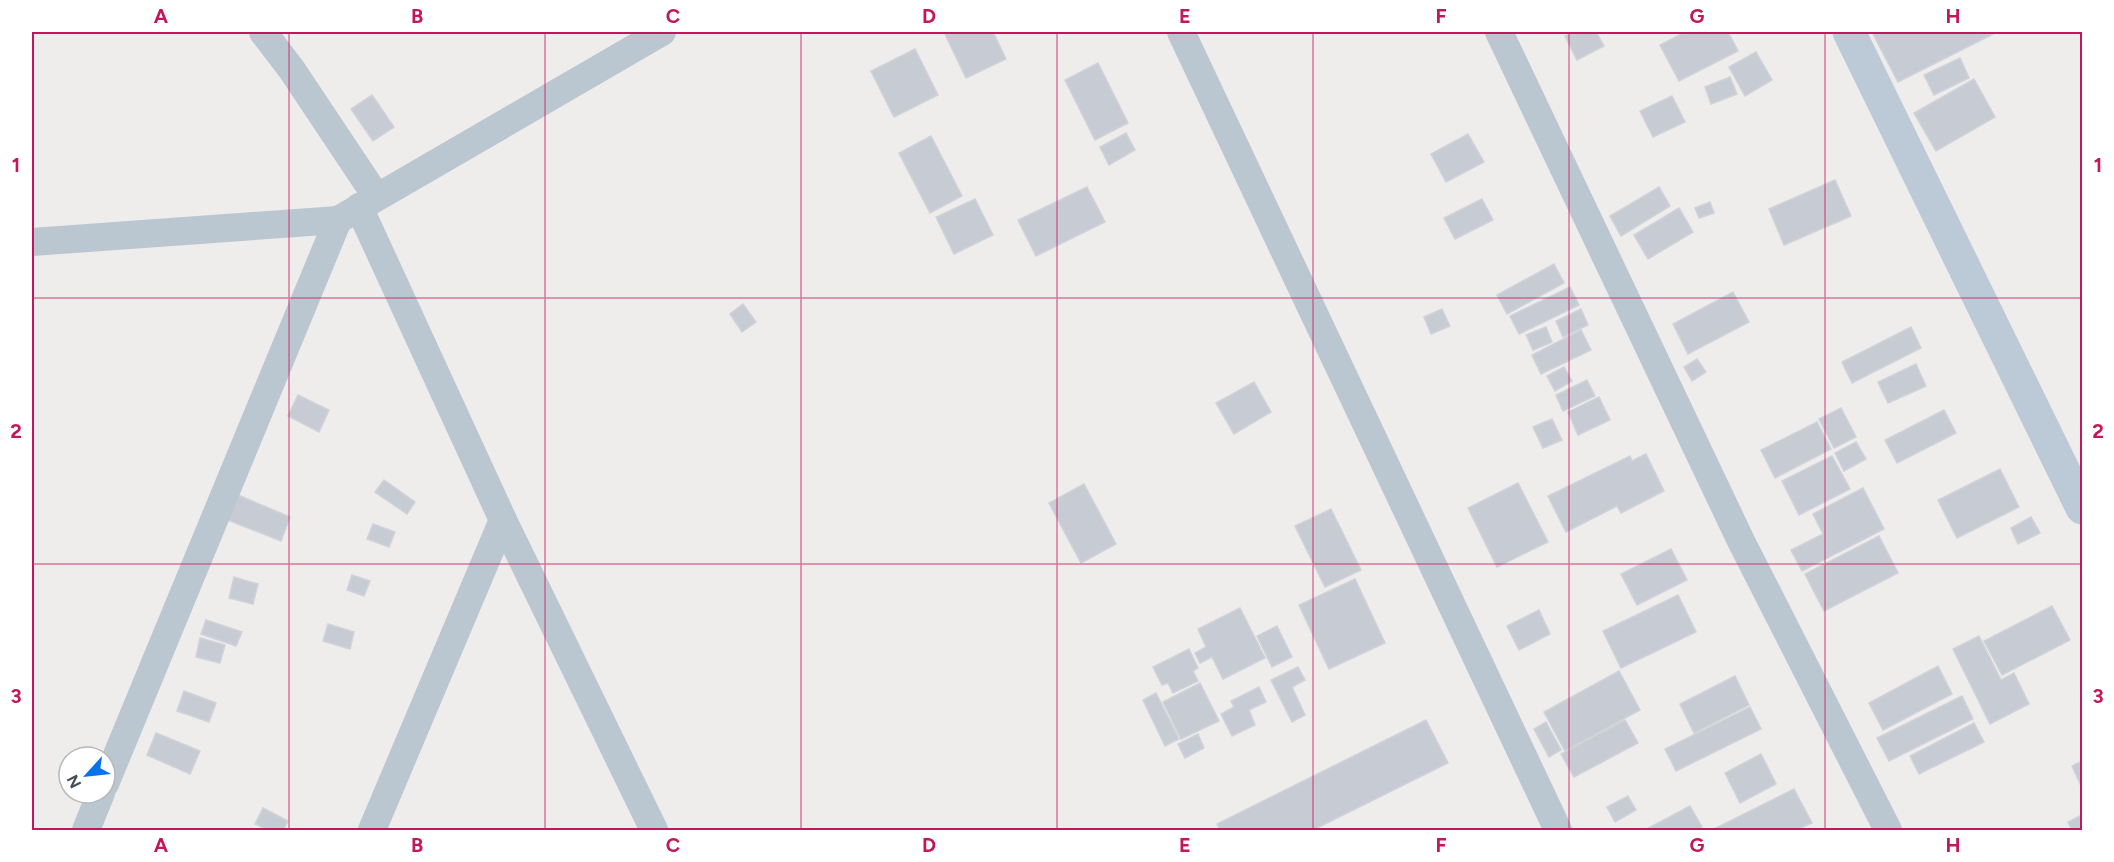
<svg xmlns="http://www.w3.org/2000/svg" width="2114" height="862" font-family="Figtree,sans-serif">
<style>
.building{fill:#c7cbd3;stroke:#cfd2d9;stroke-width:1.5}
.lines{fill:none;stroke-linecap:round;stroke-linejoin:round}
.street{stroke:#bbc7d0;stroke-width:28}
.secondary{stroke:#bccad8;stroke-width:33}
.grid{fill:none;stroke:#c2185b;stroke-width:1.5;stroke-opacity:0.55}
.neatline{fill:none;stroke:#c2185b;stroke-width:2}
.grid-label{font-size:20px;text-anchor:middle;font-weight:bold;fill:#c2185b}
</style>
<rect width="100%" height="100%" fill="#efecec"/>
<!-- building -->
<g class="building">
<polygon points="944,32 993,32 1006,59 966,78"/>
<polygon points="1575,32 1596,32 1604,46 1577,60 1565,36"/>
<polygon points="1685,32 1728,32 1738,51 1679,81 1660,45"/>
<polygon points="1872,32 1997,32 1898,82"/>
<polygon points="915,49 938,95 894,117 871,71"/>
<polygon points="1756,52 1772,80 1745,96 1729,67"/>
<polygon points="1960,58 1969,78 1934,95 1924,75"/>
<polygon points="1098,63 1128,123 1095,140 1065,80"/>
<polygon points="1730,77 1737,94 1711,104 1705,87"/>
<polygon points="1974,79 1995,117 1936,151 1914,113"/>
<polygon points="372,95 394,127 373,141 351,109"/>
<polygon points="1672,96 1685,122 1653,137 1640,111"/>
<polygon points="1126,133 1135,150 1109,165 1100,147"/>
<polygon points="1468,134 1484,162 1446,182 1431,154"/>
<polygon points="931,136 962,196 930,213 899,153"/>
<polygon points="1835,180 1851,216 1784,245 1769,209"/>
<polygon points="1087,187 1105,222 1036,256 1018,220"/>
<polygon points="1659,187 1670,206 1621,236 1610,216"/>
<polygon points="975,199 993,235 954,254 936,217"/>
<polygon points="1482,199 1493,220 1455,239 1444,218"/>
<polygon points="1710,202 1714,213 1699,218 1695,208"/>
<polygon points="1679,208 1693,232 1648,259 1634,235"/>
<polygon points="1554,264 1564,283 1507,314 1497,295"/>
<polygon points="1570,287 1579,305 1519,334 1510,316"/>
<polygon points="1733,292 1749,322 1688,354 1673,324"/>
<polygon points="743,304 756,322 742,332 730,314"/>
<polygon points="1442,309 1450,326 1431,334 1424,317"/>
<polygon points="1581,309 1588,325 1563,337 1556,321"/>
<polygon points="1546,327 1552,342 1533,350 1526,335"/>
<polygon points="1911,327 1921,348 1852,383 1842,362"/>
<polygon points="1581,330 1591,350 1541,374 1532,355"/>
<polygon points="1697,359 1706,372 1692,381 1684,367"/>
<polygon points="1916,364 1926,386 1888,403 1878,382"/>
<polygon points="1564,367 1572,381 1555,391 1547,376"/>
<polygon points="1587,380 1595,396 1563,411 1556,395"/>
<polygon points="1254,382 1271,412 1234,434 1216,403"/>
<polygon points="298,395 329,410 319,432 288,416"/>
<polygon points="1599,397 1610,420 1578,435 1568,412"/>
<polygon points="1841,408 1856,437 1834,448 1819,419"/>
<polygon points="1944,410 1956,433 1897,463 1885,440"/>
<polygon points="1552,419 1562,440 1543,448 1533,427"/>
<polygon points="1817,422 1831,449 1775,478 1761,450"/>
<polygon points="1856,442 1866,459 1844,471 1835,453"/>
<polygon points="1646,454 1664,491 1621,513 1617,506 1566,532 1548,496 1630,456 1632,461"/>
<polygon points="1832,456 1850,489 1799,515 1782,481"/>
<polygon points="2000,469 2019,507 1957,538 1938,500"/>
<polygon points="384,480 415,502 407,514 375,492"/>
<polygon points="1518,483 1548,542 1497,567 1468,508"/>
<polygon points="1084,484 1116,544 1081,563 1049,503"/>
<polygon points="1863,488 1884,529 1802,571 1791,550 1823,534 1813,514"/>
<polygon points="238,495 290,517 281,541 228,520"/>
<polygon points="1331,509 1361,570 1325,587 1295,526"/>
<polygon points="2031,517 2040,533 2018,544 2011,528"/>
<polygon points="373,524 395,532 389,547 367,539"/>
<polygon points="1879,536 1898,573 1824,611 1805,574"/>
<polygon points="1671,549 1687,580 1637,605 1621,574"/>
<polygon points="352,575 370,581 364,596 347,590"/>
<polygon points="234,577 258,584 253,604 229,598"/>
<polygon points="1355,579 1385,643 1329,669 1299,605"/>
<polygon points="1678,595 1696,632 1621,668 1603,631"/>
<polygon points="2052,606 2070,640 2002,675 1984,641"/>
<polygon points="1240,608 1265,658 1223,679 1212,657 1200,663 1195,653 1206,647 1198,629"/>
<polygon points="1539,610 1550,634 1519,650 1507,626"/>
<polygon points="206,620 242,632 236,646 201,634"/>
<polygon points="328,624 354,632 350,649 323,641"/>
<polygon points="1277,626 1292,657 1272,667 1257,636"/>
<polygon points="1979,636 2001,680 2014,673 2029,704 1990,724 1953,649"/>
<polygon points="200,638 225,645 220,663 196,657"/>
<polygon points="1189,649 1198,668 1193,671 1198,681 1173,693 1168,683 1162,685 1153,667"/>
<polygon points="1938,666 1952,694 1883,730 1869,703"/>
<polygon points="1298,667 1305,680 1292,687 1305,715 1292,722 1271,680"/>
<polygon points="1619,671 1640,710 1565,751 1544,712"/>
<polygon points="1735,676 1749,705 1694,733 1680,704"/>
<polygon points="1200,683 1219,721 1181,739 1163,702"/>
<polygon points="1259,687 1266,702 1249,710 1255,725 1232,736 1221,714 1234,707 1231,701"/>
<polygon points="184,691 216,703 209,722 177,711"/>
<polygon points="1156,693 1179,739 1165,746 1143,700"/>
<polygon points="1962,696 1973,719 1889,761 1877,738"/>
<polygon points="1750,707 1761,729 1676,771 1665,749"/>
<polygon points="1426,720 1448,763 1313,830 1220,830 1217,824"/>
<polygon points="1625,720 1638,743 1574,777 1561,754"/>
<polygon points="1546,722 1561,750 1549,757 1534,729"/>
<polygon points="1974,723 1984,742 1919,774 1910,756"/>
<polygon points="156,733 200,751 190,774 147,755"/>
<polygon points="1198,734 1204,748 1185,758 1178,744"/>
<polygon points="1761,754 1776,784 1740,803 1725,773"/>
<polygon points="2082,761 2082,788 2072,766"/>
<polygon points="1794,789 1812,823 1796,830 1712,830"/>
<polygon points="1628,796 1636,810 1615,822 1607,807"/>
<polygon points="1690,806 1702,827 1696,830 1645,830"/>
<polygon points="263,808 288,821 283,830 268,830 255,824"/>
<polygon points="2082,815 2082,830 2072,830 2068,822"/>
</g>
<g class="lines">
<!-- street -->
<g class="street">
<polyline points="263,32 292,70 376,196"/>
<polyline points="1181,32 1558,830"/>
<polyline points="1499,32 1741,541 1888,830"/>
<polyline points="359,207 503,520 654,830"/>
<polyline points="32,242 338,220"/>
<polyline points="105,784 338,220 662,32"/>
<polyline points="86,830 101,793"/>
<polyline points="372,830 503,520"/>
</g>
<!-- secondary -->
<polyline class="secondary" points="1849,32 2082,508"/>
</g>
<!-- grid -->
<path class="grid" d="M289,32V830M545,32V830M801,32V830M1057,32V830M1313,32V830M1569,32V830M1825,32V830M32,298H2082M32,564H2082"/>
<!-- border -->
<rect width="2114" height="862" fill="none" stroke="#ffffff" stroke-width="66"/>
<!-- north arrow -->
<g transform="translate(87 775) rotate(243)"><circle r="28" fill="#ffffff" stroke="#b4b9bd" stroke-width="1.5"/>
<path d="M0-4.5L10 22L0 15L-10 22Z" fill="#0872ed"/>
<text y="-9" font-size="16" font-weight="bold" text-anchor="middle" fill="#43505b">N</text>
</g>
<rect x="33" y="33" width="2048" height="796" class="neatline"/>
<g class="grid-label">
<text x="161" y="23">A</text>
<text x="417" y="23">B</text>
<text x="673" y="23">C</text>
<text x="929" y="23">D</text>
<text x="1185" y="23">E</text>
<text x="1441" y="23">F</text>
<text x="1697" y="23">G</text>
<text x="1953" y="23">H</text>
<text x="16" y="172">1</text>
<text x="2098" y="172">1</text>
<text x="16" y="438">2</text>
<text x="2098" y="438">2</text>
<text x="16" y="703">3</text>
<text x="2098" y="703">3</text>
<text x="161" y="852">A</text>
<text x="417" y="852">B</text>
<text x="673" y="852">C</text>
<text x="929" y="852">D</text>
<text x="1185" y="852">E</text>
<text x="1441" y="852">F</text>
<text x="1697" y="852">G</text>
<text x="1953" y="852">H</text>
</g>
</svg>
